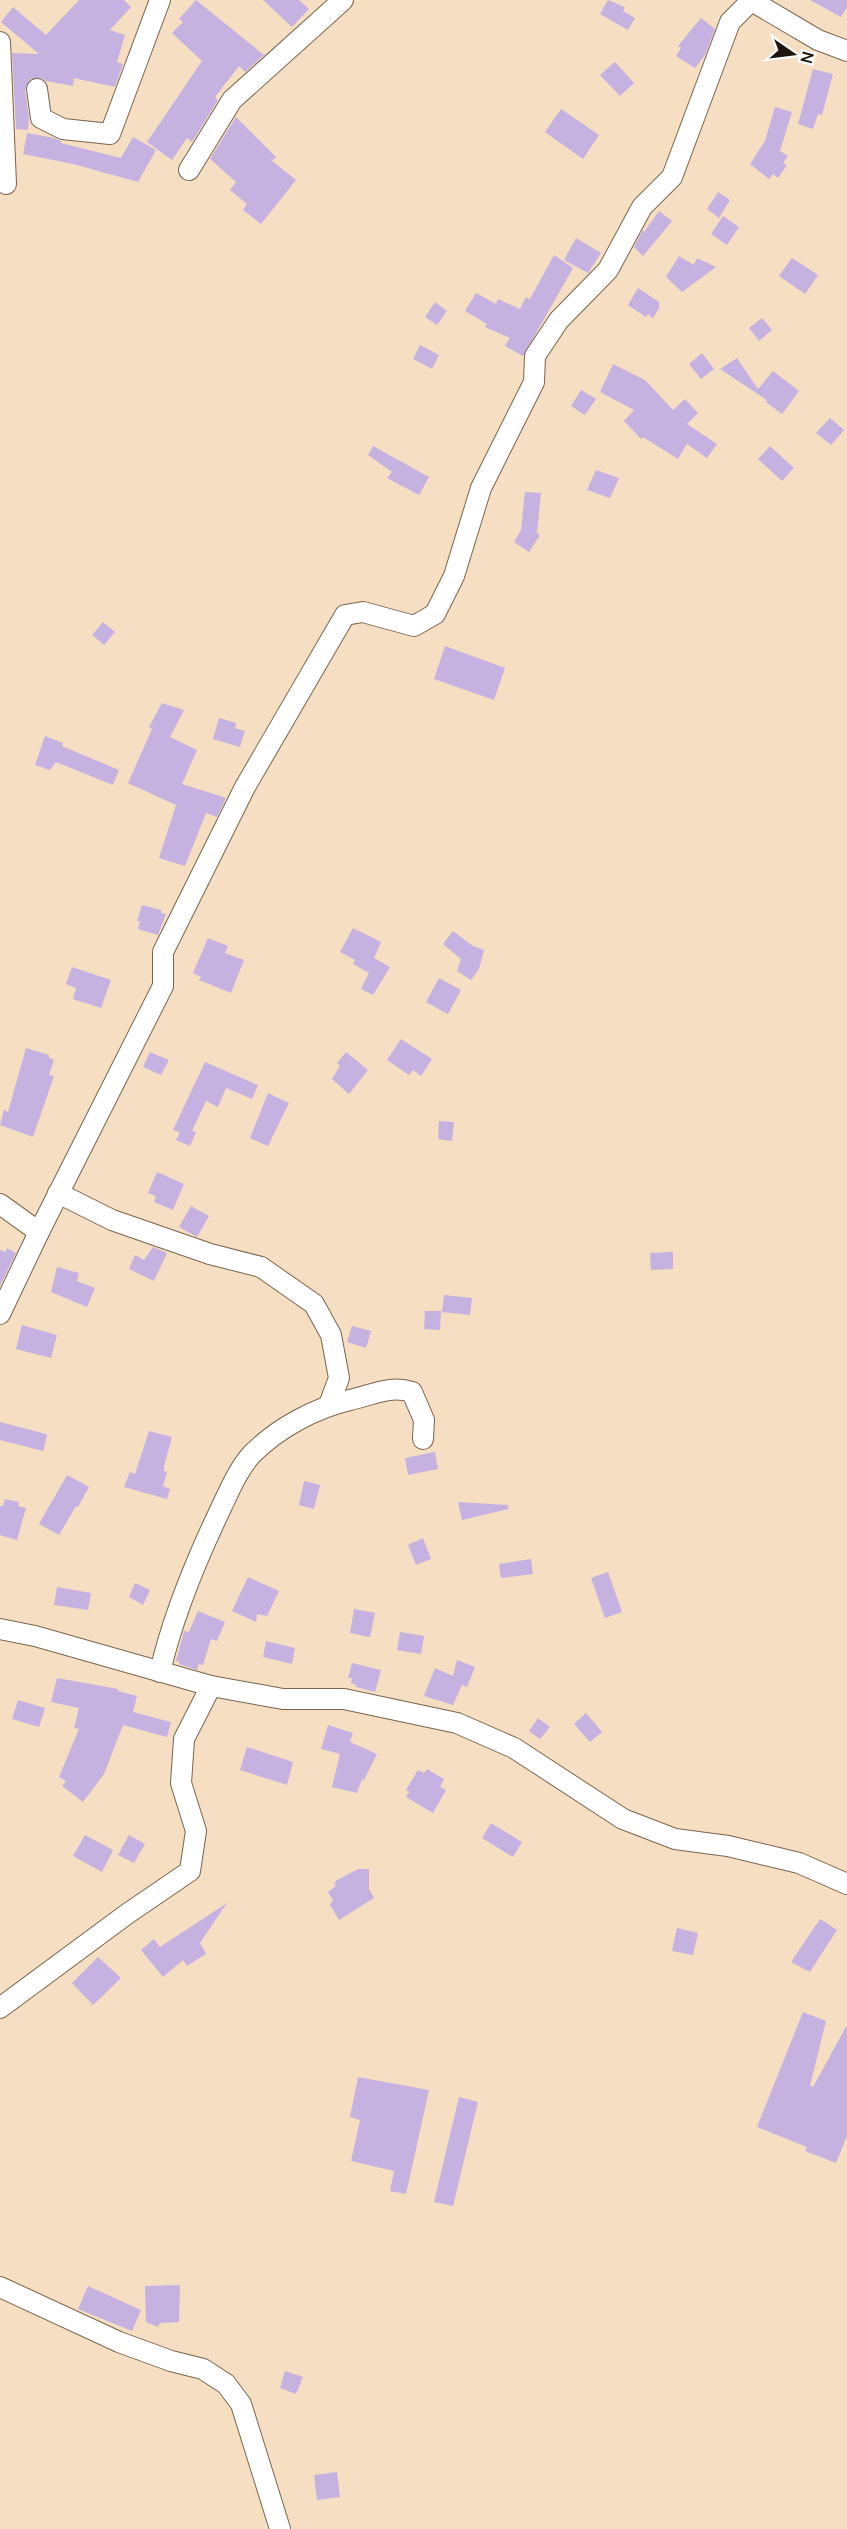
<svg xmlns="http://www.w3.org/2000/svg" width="847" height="2529" font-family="Manrope,sans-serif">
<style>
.building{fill:#c6b2e1}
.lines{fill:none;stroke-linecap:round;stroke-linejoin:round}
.minor-casing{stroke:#79654d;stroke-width:22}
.minor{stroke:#fff;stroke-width:20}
</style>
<rect width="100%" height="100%" fill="#f5dec2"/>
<!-- building -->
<g class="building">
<polygon points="79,0 124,0 131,7 110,30 125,35 117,62 123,64 115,87 74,78 73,86 46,81 41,78 30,79 25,90 29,118 28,130 16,129 12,53 39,54 1,22 13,7 46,35"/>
<polygon points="196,0 264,55 245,72 239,66 215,97 218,100 192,142 187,138 172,160 147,142 202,61 172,33 183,22 179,19"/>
<polygon points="263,0 299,0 309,9 292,27"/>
<polygon points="608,0 625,7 623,11 635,18 628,30 600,14"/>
<polygon points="810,0 847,0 847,7 841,17"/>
<polygon points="701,18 715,29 705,55 695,68 676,56 681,48 678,46"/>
<polygon points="615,62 634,83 620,96 600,75"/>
<polygon points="813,69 833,74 822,115 818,114 813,129 798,124"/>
<polygon points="775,107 792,112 780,151 788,156 783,163 787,165 778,178 773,174 769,179 750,164 765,141"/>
<polygon points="561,109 599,135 583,159 545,132"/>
<polygon points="236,117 276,157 272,161 296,180 261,224 243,210 247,204 230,190 236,182 210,159"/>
<polygon points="27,133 54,138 61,141 61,143 121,158 133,137 156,150 138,182 73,164 23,154"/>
<polygon points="718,192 730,200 719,218 707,209"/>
<polygon points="659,211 672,221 643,256 634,247 643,230 644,232"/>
<polygon points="723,216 739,227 727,245 711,234"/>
<polygon points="576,238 601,253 588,273 564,260"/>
<polygon points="554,255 573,268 523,356 505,346 510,338 485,327 487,324 465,311 476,293 496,304 498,299 520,309 526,297 530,299"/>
<polygon points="679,256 694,265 697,258 716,267 682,292 666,277"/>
<polygon points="792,258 818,275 805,294 779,276"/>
<polygon points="638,288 659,302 659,308 653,318 648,314 646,317 628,305"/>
<polygon points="435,302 447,311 437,325 425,317"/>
<polygon points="762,318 772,330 759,341 749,328"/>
<polygon points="420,345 439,355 432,369 413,359"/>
<polygon points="702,353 714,369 701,379 689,364"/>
<polygon points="737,358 758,389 773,371 799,391 782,414 766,402 767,400 720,369"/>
<polygon points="613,364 645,380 673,410 685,399 698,413 687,424 717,444 707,458 687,444 678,459 643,437 641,439 624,421 634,410 600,392"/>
<polygon points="581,390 596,399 585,415 571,406"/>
<polygon points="830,418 844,430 831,445 816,433"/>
<polygon points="373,446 429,477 419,495 387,478 392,472 368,455"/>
<polygon points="770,446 794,468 782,481 758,459"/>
<polygon points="596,470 619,478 610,498 587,490"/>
<polygon points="525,492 541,493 537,533 540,535 529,552 514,542 521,530"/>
<polygon points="103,622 115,632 104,645 92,635"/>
<polygon points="445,646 505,668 494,700 434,679"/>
<polygon points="162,703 184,710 170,737 197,750 182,784 226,798 217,817 206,813 185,866 159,858 176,805 128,783 152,729 149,727"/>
<polygon points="219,718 236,723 235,728 245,731 240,747 213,739"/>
<polygon points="45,736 63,743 62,746 119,770 113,785 56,762 50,770 35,765"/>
<polygon points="142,905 161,910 161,913 166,914 158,935 138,929 140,921 137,921"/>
<polygon points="353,928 381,942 374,958 390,967 373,995 361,989 369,973 353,964 355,960 340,952"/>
<polygon points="453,931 473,946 484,950 479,969 471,980 457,971 461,959 443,944"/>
<polygon points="208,938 228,946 225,953 244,960 231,993 199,980 201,977 193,973"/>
<polygon points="72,967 111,980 101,1008 73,999 76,988 66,984"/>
<polygon points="439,978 461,990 448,1014 426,1002"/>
<polygon points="401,1039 432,1059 421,1076 413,1070 409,1075 387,1060"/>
<polygon points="26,1048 49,1055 49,1058 54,1060 49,1075 54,1076 33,1137 0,1125 4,1110 8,1112"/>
<polygon points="150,1052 169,1060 161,1075 143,1067"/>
<polygon points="346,1052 368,1070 349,1094 332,1079 340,1066 337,1063"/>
<polygon points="205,1062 258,1085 252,1099 226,1088 218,1107 206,1101 192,1131 196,1132 190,1146 176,1140 180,1132 173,1130"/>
<polygon points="268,1093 289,1103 268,1146 250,1138"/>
<polygon points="439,1121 454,1122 452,1141 438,1139"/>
<polygon points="157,1172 184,1184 173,1210 154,1202 156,1196 148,1193"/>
<polygon points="191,1206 209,1216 197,1237 179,1227"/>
<polygon points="153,1247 167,1253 154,1281 129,1269 135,1255 144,1260"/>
<polygon points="7,1248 16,1253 0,1286 0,1250 6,1252"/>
<polygon points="673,1252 673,1269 651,1270 650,1253"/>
<polygon points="57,1267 79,1273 77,1281 95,1288 87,1307 51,1292"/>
<polygon points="444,1295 472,1298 470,1315 442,1312"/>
<polygon points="425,1311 441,1311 440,1330 424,1329"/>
<polygon points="22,1325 57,1335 51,1358 16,1349"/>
<polygon points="352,1326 371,1331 366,1348 347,1342"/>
<polygon points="0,1422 46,1434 47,1436 43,1451 0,1440"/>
<polygon points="149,1431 172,1437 164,1466 164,1471 167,1472 163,1486 170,1489 167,1499 124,1487 130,1472 135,1474"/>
<polygon points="435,1452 438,1469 408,1475 405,1458"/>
<polygon points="67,1475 89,1487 78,1507 76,1506 59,1535 39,1524"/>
<polygon points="304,1481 320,1485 314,1509 299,1505"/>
<polygon points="5,1499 19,1502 18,1506 26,1508 17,1540 0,1535 0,1506 3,1506"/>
<polygon points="458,1502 508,1505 508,1509 462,1520"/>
<polygon points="423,1538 431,1559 416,1565 408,1545"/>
<polygon points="531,1559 533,1574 501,1578 499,1564"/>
<polygon points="608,1572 622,1612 605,1618 591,1578"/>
<polygon points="248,1577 279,1591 267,1616 257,1614 256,1622 232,1611"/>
<polygon points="135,1583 150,1590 143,1605 129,1597"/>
<polygon points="57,1587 91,1593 88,1610 54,1605"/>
<polygon points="354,1609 375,1613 370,1637 350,1633"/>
<polygon points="198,1611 225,1622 217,1641 211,1639 203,1665 199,1664 197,1670 179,1664 180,1662 176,1661 184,1631 189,1632"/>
<polygon points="400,1632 424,1636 421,1654 397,1650"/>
<polygon points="266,1641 295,1648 292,1664 263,1657"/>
<polygon points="457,1660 475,1667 467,1687 462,1685 453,1705 424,1696 435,1668 453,1676"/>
<polygon points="352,1663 381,1670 375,1692 356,1687 356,1685 351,1683 352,1678 348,1678"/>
<polygon points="57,1678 118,1689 118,1691 137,1696 133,1712 171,1722 167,1737 123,1725 104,1774 83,1802 62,1786 66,1781 59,1777 79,1729 74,1728 79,1708 51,1702"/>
<polygon points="18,1700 45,1708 39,1727 12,1719"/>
<polygon points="586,1713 602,1732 590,1742 574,1724"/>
<polygon points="538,1718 550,1727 540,1739 529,1731"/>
<polygon points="328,1725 353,1733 350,1742 377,1754 364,1780 362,1779 357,1793 332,1787 340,1754 321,1749"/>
<polygon points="247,1747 293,1762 287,1785 240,1770"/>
<polygon points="427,1769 444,1779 440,1787 446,1790 433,1813 406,1797 409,1792 406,1790 418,1770 424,1773"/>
<polygon points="491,1823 522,1842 513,1857 482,1838"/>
<polygon points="85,1835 113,1850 102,1872 73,1856"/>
<polygon points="129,1835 145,1844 134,1863 118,1855"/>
<polygon points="358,1869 369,1869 369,1889 374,1898 339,1920 330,1905 333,1900 328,1892 336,1886 334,1884 337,1880"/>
<polygon points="227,1903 200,1943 206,1954 187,1966 183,1960 163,1977 141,1950 154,1939 160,1947"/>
<polygon points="820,1919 837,1930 810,1972 791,1962"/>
<polygon points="677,1928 698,1933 693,1955 672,1951"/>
<polygon points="98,1957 121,1978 93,2005 72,1983"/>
<polygon points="803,2012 826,2021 810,2086 813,2087 847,2025 847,2136 836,2163 805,2151 807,2147 757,2127"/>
<polygon points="358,2077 429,2090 406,2194 390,2191 394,2171 351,2161 360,2120 350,2117"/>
<polygon points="459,2097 478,2102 453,2206 434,2202"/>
<polygon points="180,2285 179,2322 160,2323 158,2327 146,2322 145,2286"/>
<polygon points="88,2286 141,2310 132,2331 78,2309"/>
<polygon points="285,2371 303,2377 296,2394 280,2388"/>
<polygon points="337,2472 340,2497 317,2500 314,2475"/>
</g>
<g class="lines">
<!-- minor casing -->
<g class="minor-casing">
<g id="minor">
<polyline points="750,0 818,40 847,51"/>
<polyline points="0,42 6,184"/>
<polyline points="37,89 41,118 63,129 110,134 160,0"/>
<polyline points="189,170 232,100 343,0"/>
<polyline points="58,1193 112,1220 210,1254 261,1267 314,1304 331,1335 339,1378 329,1405"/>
<polyline points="0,1204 39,1232"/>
<polyline points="0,1314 39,1232 163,986 163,952 245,787 345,615 363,612 414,626 435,614 454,576 481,488 534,382 535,356 559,320 608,270 642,207 672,177 730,22 751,1"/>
<polyline points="0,1629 35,1636 211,1686 283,1699 344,1699 457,1723 514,1748 623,1819 675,1839 728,1846 799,1863 847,1884"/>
<path d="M160,1672C173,1615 197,1558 222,1506C230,1489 239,1468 252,1454C278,1428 315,1408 350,1400C372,1395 390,1385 412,1392L424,1420L423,1439"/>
<polyline points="0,2008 127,1914 190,1871 196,1831 181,1783 184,1739 211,1686"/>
<polyline points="0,2287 119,2342 171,2361 203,2369 226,2384 241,2404 280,2529"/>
</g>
</g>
<!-- minor -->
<use href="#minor" class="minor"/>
</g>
<!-- north arrow -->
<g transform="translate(793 54) rotate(104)" stroke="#ffffff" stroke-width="4.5" paint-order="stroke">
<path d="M0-4.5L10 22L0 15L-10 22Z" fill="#1e160c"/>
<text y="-9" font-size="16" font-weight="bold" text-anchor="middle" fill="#1e160c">N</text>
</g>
</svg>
